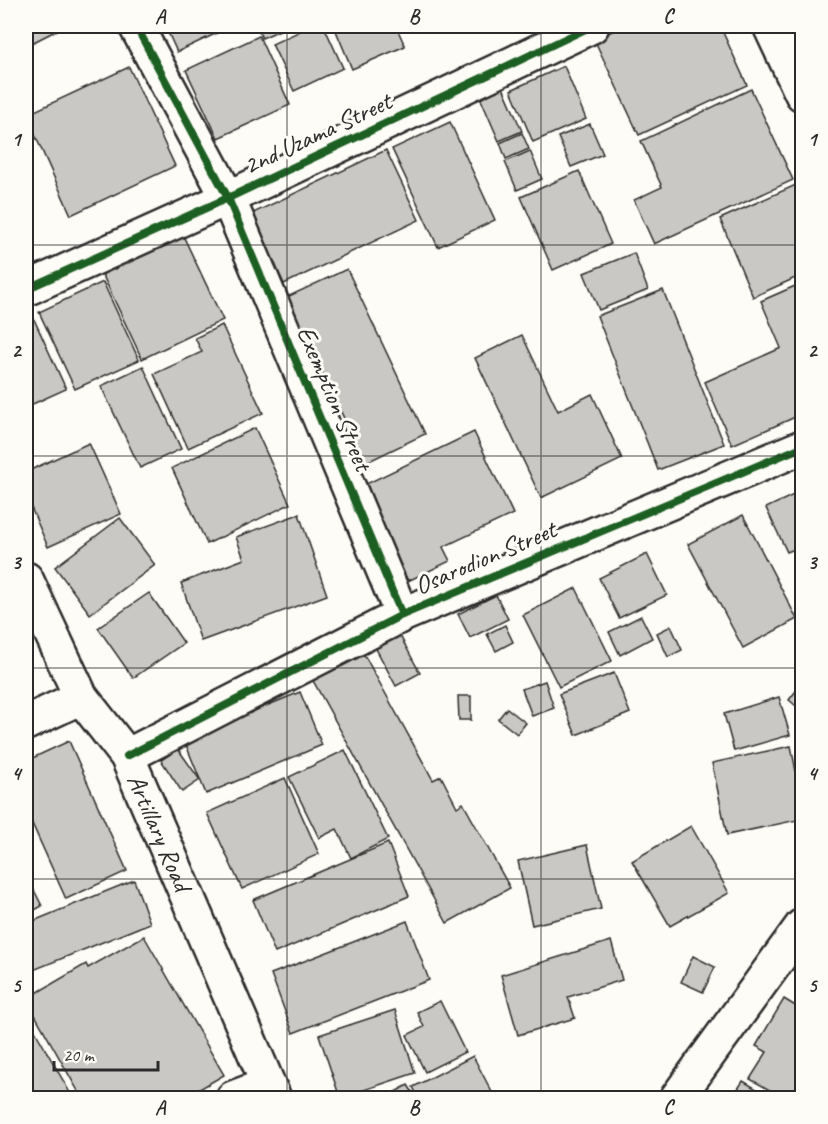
<svg xmlns="http://www.w3.org/2000/svg" width="828" height="1124" font-family="Caveat,sans-serif">
<style>
.building{fill:#c9c8c4;stroke:#2b2b2b;stroke-width:1.5}
.lines{fill:none;stroke-linecap:round;stroke-linejoin:round}
.street-casing{stroke:#2b2b2b;stroke-width:38}
.street{stroke:#fdfcf7;stroke-width:33}
.cycleway-casing{stroke:#fdfcf7;stroke-width:11}
.cycleway{stroke:#1b5e20;stroke-width:8}
.grid{fill:none;stroke:#2b2b2b;stroke-width:1.5;stroke-opacity:0.55}
.labels{text-anchor:middle;stroke-width:6;stroke-linejoin:round;paint-order:stroke}
.street-label{font-size:26px;fill:#2b2b2b;stroke:#fdfcf7}
.neatline{fill:none;stroke:#2b2b2b;stroke-width:2}
.grid-label{font-size:20px;text-anchor:middle;font-weight:bold;fill:#2b2b2b}
</style>
<rect width="100%" height="100%" fill="#fdfcf7"/>
<filter id="ink" filterUnits="userSpaceOnUse"><feTurbulence type="fractalNoise" baseFrequency=".0167" numOctaves="2"/><feDisplacementMap in="SourceGraphic" scale="12" xChannelSelector="R" yChannelSelector="G"/><feConvolveMatrix kernelMatrix="1 2 1 2 8 2 1 2 1" color-interpolation-filters="sRGB"/></filter>
<g filter="url(#ink)">
<!-- building -->
<g class="building">
<polygon points="26,26 65,26 26,46"/>
<polygon points="165,26 232,26 177,52"/>
<polygon points="256,26 289,26 262,38"/>
<polygon points="306,26 324,26 343,68 294,91 272,44 307,28"/>
<polygon points="334,26 396,26 405,46 352,69"/>
<polygon points="624,26 720,26 747,85 639,135 594,39"/>
<polygon points="259,36 290,105 218,138 186,70"/>
<polygon points="564,66 586,119 533,142 511,90"/>
<polygon points="129,67 175,166 71,215 26,115"/>
<polygon points="502,85 522,131 499,141 479,95"/>
<polygon points="751,89 793,180 654,244 634,200 662,187 641,141"/>
<polygon points="450,122 495,220 438,247 392,149"/>
<polygon points="590,124 603,154 571,167 558,137"/>
<polygon points="522,133 529,149 506,159 500,143"/>
<polygon points="386,150 419,220 284,284 251,214"/>
<polygon points="530,151 542,179 517,190 505,162"/>
<polygon points="579,171 611,244 553,270 521,197"/>
<polygon points="798,184 802,195 802,275 753,297 720,219"/>
<polygon points="179,227 223,320 142,359 98,265"/>
<polygon points="634,253 648,290 599,310 584,273"/>
<polygon points="347,269 425,434 365,463 287,297"/>
<polygon points="103,282 139,360 75,389 39,312"/>
<polygon points="802,283 802,414 732,445 705,382 781,348 761,301"/>
<polygon points="663,290 724,444 658,470 597,316"/>
<polygon points="26,302 66,389 26,407"/>
<polygon points="222,325 263,413 188,448 154,374 202,352 195,338"/>
<polygon points="522,335 558,411 592,394 622,459 541,498 475,358"/>
<polygon points="143,366 181,449 140,468 101,386"/>
<polygon points="255,428 290,504 207,544 172,468"/>
<polygon points="474,432 513,514 443,547 450,561 408,581 364,485"/>
<polygon points="89,443 121,514 48,547 26,496 26,472"/>
<polygon points="802,491 802,560 797,548 787,552 766,508"/>
<polygon points="299,514 327,595 201,641 181,583 244,559 236,537"/>
<polygon points="743,515 797,619 743,648 688,544"/>
<polygon points="120,518 155,565 90,614 55,567"/>
<polygon points="647,554 667,595 619,618 599,578"/>
<polygon points="576,588 612,661 559,687 523,615"/>
<polygon points="149,593 184,643 133,678 98,628"/>
<polygon points="496,595 508,619 470,638 458,614"/>
<polygon points="641,616 652,638 620,655 609,632"/>
<polygon points="505,625 513,642 496,651 487,634"/>
<polygon points="671,626 682,650 668,657 657,633"/>
<polygon points="398,632 420,673 396,686 374,645"/>
<polygon points="361,649 433,780 441,776 457,807 463,803 510,888 447,923 311,677"/>
<polygon points="614,673 630,713 576,735 559,694"/>
<polygon points="545,681 554,708 532,716 522,689"/>
<polygon points="802,683 802,711 789,700"/>
<polygon points="300,692 322,745 206,794 184,740"/>
<polygon points="458,696 471,696 471,720 459,720"/>
<polygon points="779,697 790,735 734,751 724,714"/>
<polygon points="507,708 526,723 517,734 498,719"/>
<polygon points="69,741 127,871 66,899 26,810 26,761"/>
<polygon points="791,746 802,802 802,819 727,835 712,763"/>
<polygon points="178,749 200,780 182,792 161,760"/>
<polygon points="345,750 388,839 351,858 337,829 319,838 289,777"/>
<polygon points="285,778 319,854 242,889 207,813"/>
<polygon points="691,826 729,893 670,926 632,861"/>
<polygon points="388,843 409,896 275,953 253,900"/>
<polygon points="587,845 601,909 532,925 518,861"/>
<polygon points="26,874 42,906 26,915"/>
<polygon points="134,880 150,923 26,973 26,924"/>
<polygon points="407,921 429,980 293,1033 271,974"/>
<polygon points="144,936 224,1075 184,1098 113,1098 110,1093 101,1098 82,1098 26,999 86,964 88,968"/>
<polygon points="611,941 622,980 568,997 575,1018 518,1035 501,975"/>
<polygon points="693,956 715,967 703,992 681,982"/>
<polygon points="784,999 802,1010 802,1098 784,1098 750,1079 767,1052 756,1046"/>
<polygon points="440,1001 465,1052 425,1072 407,1035 424,1027 417,1012"/>
<polygon points="395,1010 415,1073 340,1098 319,1035"/>
<polygon points="26,1015 73,1098 26,1098"/>
<polygon points="473,1056 495,1098 419,1098 413,1087"/>
<polygon points="743,1081 772,1098 732,1098"/>
<polygon points="408,1085 416,1098 384,1098"/>
</g>
<g class="lines">
<!-- street casing -->
<g class="street-casing">
<g id="street">
<polyline points="136,26 228,198 402,615"/>
<polyline points="770,26 802,94"/>
<polyline points="26,289 228,198 592,26"/>
<path id="s1" d="M26,579L81,697L127,756L274,1098"/>
<polyline points="26,723 81,697"/>
<polyline points="127,756 402,615 802,447"/>
<polyline points="233,1098 267,1085"/>
<polyline points="677,1098 802,926"/>
</g>
</g>
<!-- street -->
<use href="#street" class="street"/>
<!-- cycleway casing -->
<g class="cycleway-casing">
<g id="cycleway">
<polyline points="136,26 228,198 402,615"/>
<polyline points="26,289 228,198 592,26"/>
<polyline points="127,756 402,615 802,447"/>
</g>
</g>
<!-- cycleway -->
<use href="#cycleway" class="cycleway"/>
</g>
</g>
<!-- grid -->
<path class="grid" d="M287,26V1098M541,26V1098M26,245H802M26,456H802M26,668H802M26,879H802"/>
<g class="labels">
<!-- street labels -->
<g class="street-label">
<text transform="translate(317 133) rotate(-25)" y="9">2nd Uzama Street</text>
<text transform="translate(335 398) rotate(67)" y="9">Exemption Street</text>
<text transform="translate(485 557) rotate(-23)" y="9">Osarodion Street</text>
<text dy="9" stroke="none"><textPath href="#s1" startOffset="288">Artillary Road</textPath></text>
</g>
</g>
<!-- margin -->
<rect width="828" height="1124" fill="none" stroke="#fdfcf7" stroke-width="66"/>
<!-- scale -->
<path d="M54 1061v9h104v-9" fill="none" stroke="#2b2b2b" stroke-width="3"/>
<text x="63" y="1061" font-size="18" fill="#2b2b2b" stroke="#fdfcf7" stroke-width="4.5" paint-order="stroke">20 m</text>
<rect x="33" y="33" width="762" height="1058" class="neatline"/>
<g class="grid-label">
<text x="160" y="23">A</text>
<text x="414" y="23">B</text>
<text x="668" y="23">C</text>
<text x="16" y="146">1</text>
<text x="812" y="146">1</text>
<text x="16" y="357">2</text>
<text x="812" y="357">2</text>
<text x="16" y="569">3</text>
<text x="812" y="569">3</text>
<text x="16" y="780">4</text>
<text x="812" y="780">4</text>
<text x="16" y="992">5</text>
<text x="812" y="992">5</text>
<text x="160" y="1114">A</text>
<text x="414" y="1114">B</text>
<text x="668" y="1114">C</text>
</g>
</svg>
